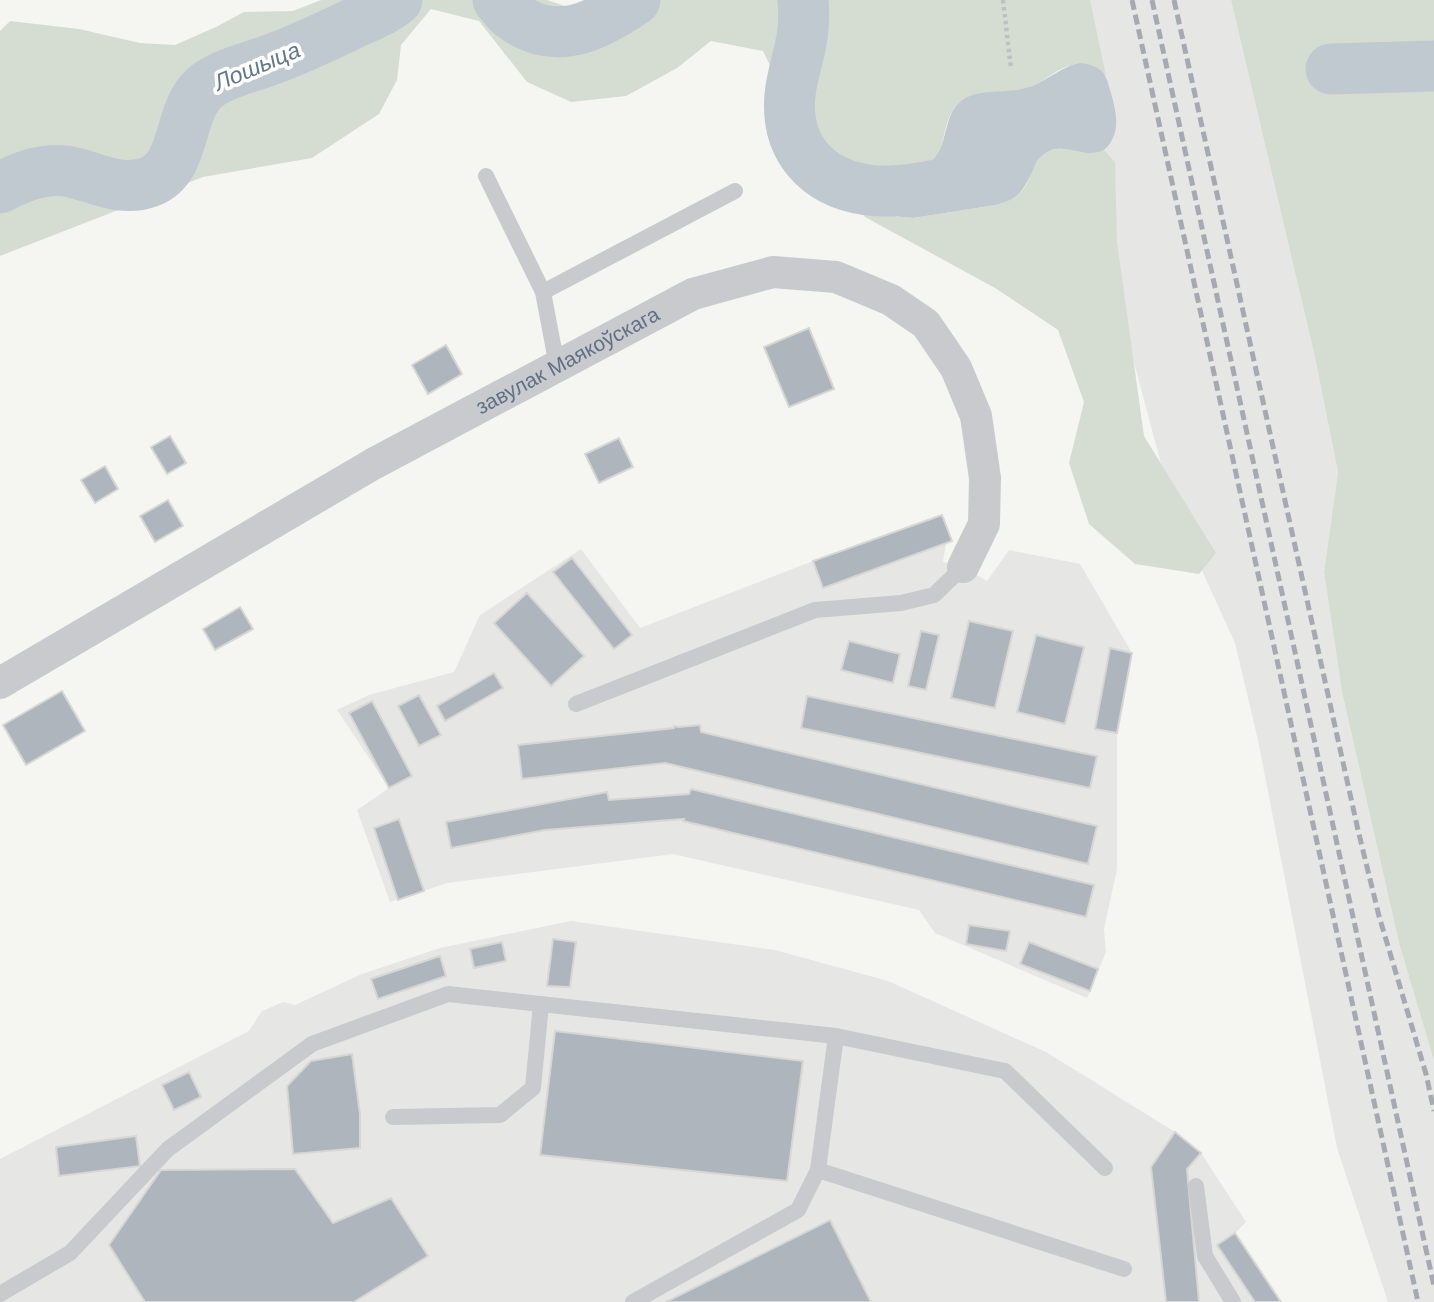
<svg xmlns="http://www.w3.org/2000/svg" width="1434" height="1302" font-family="Arial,sans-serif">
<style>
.built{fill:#e6e6e5}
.green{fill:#d5ddd2}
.water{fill:#c0c9d0}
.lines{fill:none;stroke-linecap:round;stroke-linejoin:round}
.river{stroke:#c0c9d0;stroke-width:51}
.building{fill:#afb5bc;stroke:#d6d7d4;stroke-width:2}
.path{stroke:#bec0c3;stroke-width:4.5;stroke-dasharray:3.5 3.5;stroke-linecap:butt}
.service{stroke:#c8cace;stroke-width:16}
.minor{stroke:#c8cace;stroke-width:32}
.rail{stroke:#a5a9b1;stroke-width:5;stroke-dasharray:10 5;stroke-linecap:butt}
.labels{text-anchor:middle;stroke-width:7;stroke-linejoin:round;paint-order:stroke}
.street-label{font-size:21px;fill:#627085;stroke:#fff}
.water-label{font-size:23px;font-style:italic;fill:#637989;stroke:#fff}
</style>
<rect width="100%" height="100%" fill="#f5f6f1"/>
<!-- built -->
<g class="built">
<polygon points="1056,0 1231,0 1314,353 1338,472 1324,572 1342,692 1399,943 1434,1061 1434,1302 1388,1302 1337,1148 1258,740 1235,643 1172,505 1111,276"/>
<polygon points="942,515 952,541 946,543 943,562 963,567 987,581 1009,550 1080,564 1132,653 1117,733 1117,869 1104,929 1106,952 1087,998 935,933 919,910 673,854 447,883 390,902 357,810 389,788 337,710 369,695 454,672 480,615 581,549 640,628 813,561"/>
<polygon points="571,921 775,950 888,981 1046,1052 1175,1132 1201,1153 1246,1222 1235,1233 1282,1302 0,1302 0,1159 249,1031 262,1011 283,1002 295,1005 362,974 440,948"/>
</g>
<!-- green -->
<g class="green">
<path d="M321,0H547L604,19L626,0H1090L1106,76C1100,69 1087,63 1078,64C1058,65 1044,84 1025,89C1003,94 976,89 958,105C944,117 946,138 938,154C931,166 925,161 916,166C912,169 908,174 904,178C896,186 883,195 890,208C895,217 904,217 913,218L996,205C1006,203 1018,197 1024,188C1032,177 1032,163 1044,154C1063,141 1084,157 1104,150L1115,162L1117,242L1144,436L1216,553L1199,574L1135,564L1089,524L1069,463L1084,402L1058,330L995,288L865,217L813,153L763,51L711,41L677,68L626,96L571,102L527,82L479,21L431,9L401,45L397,80L379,114L312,158L203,177L0,256V31L10,21L79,29L140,43L175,45L216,27L244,12L293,11Z"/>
<polygon points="1231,0 1434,0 1434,1061 1399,943 1342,692 1324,572 1338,472 1314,353"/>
</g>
<!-- water -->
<path class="water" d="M1080,63C1094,65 1104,68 1108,83C1114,104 1123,128 1108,146C1103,152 1096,153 1088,153C1072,151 1056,143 1042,156C1037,160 1035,165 1033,170C1023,191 1019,199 996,205L913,218C906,217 899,218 893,213C881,202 896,173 908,167C918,163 929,167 936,156C949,138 943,113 964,99C980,89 1004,93 1022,89C1044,85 1058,67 1080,63Z"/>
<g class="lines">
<!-- river -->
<g class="river">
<path d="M498,0C503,5 507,12 513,16C556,48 597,26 635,0"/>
<path d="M803,0C804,12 804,25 802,37C799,57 792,75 790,95C785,148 817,183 868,190C894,194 934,186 959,180"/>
<polyline points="1331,69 1434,66"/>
<path d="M0,188C20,177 42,168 66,171C95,176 119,193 149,182C189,167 176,108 208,85C225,73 248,68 267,61C296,51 323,38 350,25C366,17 383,12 397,0"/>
</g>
</g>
<!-- building -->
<g class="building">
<polygon points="809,328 834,389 789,407 764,347"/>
<polygon points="446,345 462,374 428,394 412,365"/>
<polygon points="170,436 186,463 167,474 151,447"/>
<polygon points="619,438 633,467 599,483 585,454"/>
<polygon points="105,466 118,489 95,503 81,480"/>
<polygon points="168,500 183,526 155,542 140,516"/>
<polygon points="942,515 952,541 823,588 813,561"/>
<polygon points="572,558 632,635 614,649 553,572"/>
<polygon points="527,593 584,656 551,686 494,623"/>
<polygon points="240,607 253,629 215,650 203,629"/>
<polygon points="969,621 1013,631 995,708 951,698"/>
<polygon points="921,631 939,635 926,690 908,686"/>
<polygon points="1036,635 1084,647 1065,724 1017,712"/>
<polygon points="849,641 900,654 893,683 841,670"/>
<polygon points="1110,648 1132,653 1117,733 1095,729"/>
<polygon points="494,673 503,688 445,721 437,706"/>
<polygon points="62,691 85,731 26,765 3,725"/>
<polygon points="419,695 441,735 419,746 398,706"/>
<polygon points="807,696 1097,756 1090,788 801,728"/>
<polygon points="372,701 412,776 389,788 349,713"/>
<polygon points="700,725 701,732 1097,826 1088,864 665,763 522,779 518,745 674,728 674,726 679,727"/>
<polygon points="691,789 1094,885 1086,917 683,821 684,819 545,830 451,848 446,822 607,792 609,800 689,794"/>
<polygon points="399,819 424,891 398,900 374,828"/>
<polygon points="969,925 1010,931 1006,951 966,944"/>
<polygon points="553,939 576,942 570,987 547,986"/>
<polygon points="502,942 506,961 474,968 470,949"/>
<polygon points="1029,942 1098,969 1090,991 1020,964"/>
<polygon points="440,956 446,976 378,999 371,979"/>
<polygon points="555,1031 803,1061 787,1181 540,1155"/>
<polygon points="352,1054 360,1114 360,1148 293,1154 287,1086 311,1061"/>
<polygon points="189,1072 201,1097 174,1110 162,1085"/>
<polygon points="1175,1132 1201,1153 1187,1169 1199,1302 1166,1302 1151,1167"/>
<polygon points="136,1136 140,1166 59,1176 56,1147"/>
<polygon points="295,1169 333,1223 391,1198 428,1256 354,1302 145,1302 109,1245 161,1170"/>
<polygon points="830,1220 871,1302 666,1302"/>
<polygon points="1235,1233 1281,1302 1255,1302 1217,1245"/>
</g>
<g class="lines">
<!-- path -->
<polyline class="path" points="1003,0 1011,69"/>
<!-- service -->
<g class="service">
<polyline points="486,176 543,292 557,366"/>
<polyline points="543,292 735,191"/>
<polyline points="576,704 815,610 901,603 934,595 963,567"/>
<polyline points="393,1117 500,1115 533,1088 541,1004"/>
<polyline points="818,1170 1124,1269"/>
<polyline points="1196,1186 1205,1256 1233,1302"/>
<polyline points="0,1294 70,1253 168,1149 312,1044 448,994 836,1036 1005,1071 1105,1168"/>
<polyline points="633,1302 798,1210 818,1170 836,1036"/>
</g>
<!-- minor -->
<path class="minor" id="s1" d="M0,683L373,464L693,294L773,272L836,277L891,300L926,324L956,368L976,416L985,478L984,524L963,567"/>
<!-- rail -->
<g class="rail">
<polyline points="1132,0 1418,1302"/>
<polyline points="1152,0 1434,1286"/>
<polyline points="1174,0 1358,830 1379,916 1426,1074 1434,1111"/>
</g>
</g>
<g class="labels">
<!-- street labels -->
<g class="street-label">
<text dy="7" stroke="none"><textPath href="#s1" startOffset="653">завулак Маякоўскага</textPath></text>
</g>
<!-- water labels -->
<g class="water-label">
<text transform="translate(257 66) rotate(-23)" y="8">Лошыца</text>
</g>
</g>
</svg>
